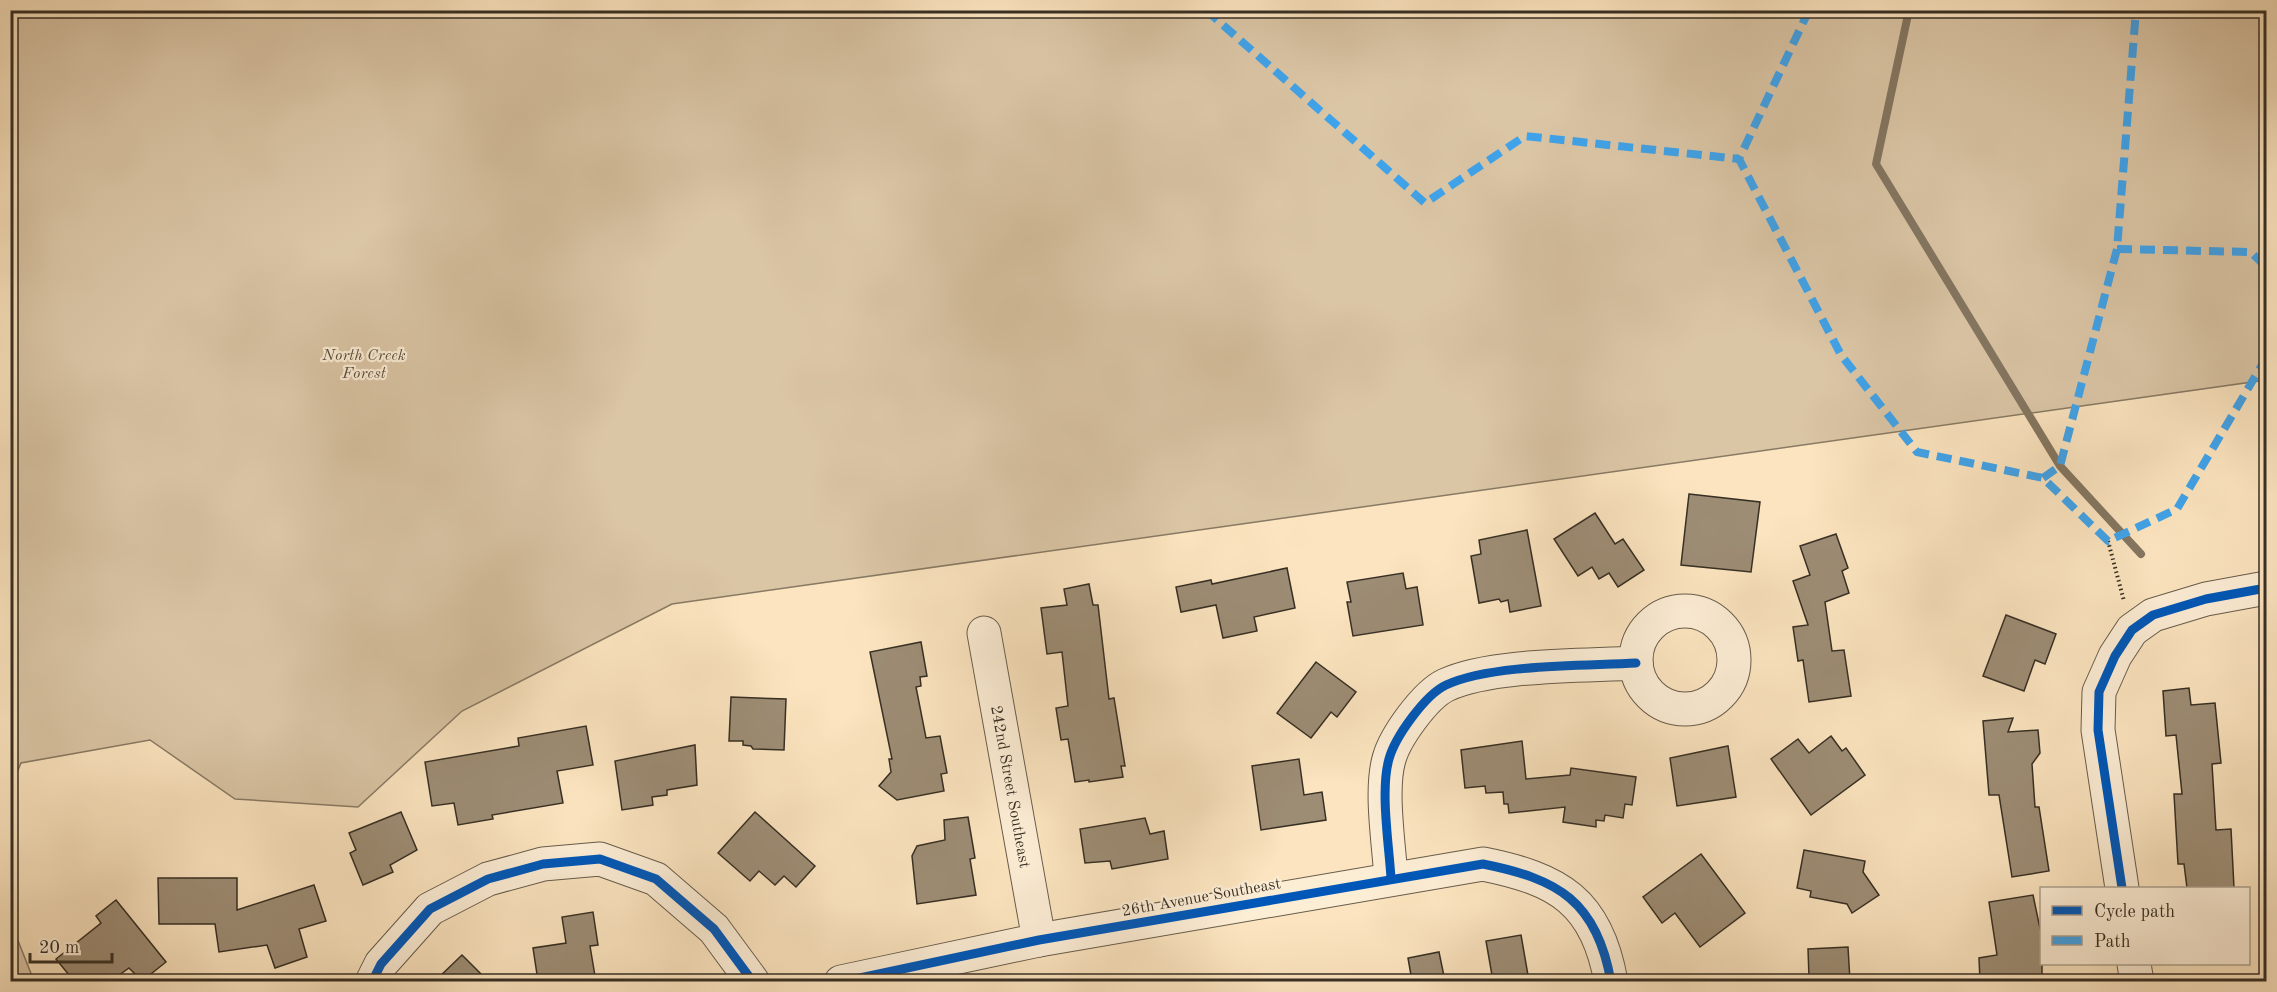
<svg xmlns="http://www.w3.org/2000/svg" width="2277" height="992" font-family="'Old Standard TT',serif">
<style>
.green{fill:#dac5a5;stroke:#887a64;stroke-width:1.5}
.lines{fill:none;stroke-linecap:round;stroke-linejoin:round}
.stream{stroke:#847661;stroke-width:8}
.building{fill:#9d8d75;stroke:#372f24;stroke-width:1.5}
.minor-casing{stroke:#685c4b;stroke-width:35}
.path{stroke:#372f24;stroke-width:4;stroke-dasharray:1.5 3;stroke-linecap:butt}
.minor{stroke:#fcedd5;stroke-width:33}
.quiet{stroke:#3fa3eb;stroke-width:8;stroke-dasharray:15 8;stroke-linecap:butt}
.cycleway-casing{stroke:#fcedd5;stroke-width:13}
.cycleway{stroke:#0057b8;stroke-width:9}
.labels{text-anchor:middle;stroke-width:4.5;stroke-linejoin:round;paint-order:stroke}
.park-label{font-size:16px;font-style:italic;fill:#584d3e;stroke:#fcedd5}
.street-label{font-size:16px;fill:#372f24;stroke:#fcedd5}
</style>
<rect width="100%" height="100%" fill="#fbe4bf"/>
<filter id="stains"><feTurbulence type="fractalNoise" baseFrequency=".00333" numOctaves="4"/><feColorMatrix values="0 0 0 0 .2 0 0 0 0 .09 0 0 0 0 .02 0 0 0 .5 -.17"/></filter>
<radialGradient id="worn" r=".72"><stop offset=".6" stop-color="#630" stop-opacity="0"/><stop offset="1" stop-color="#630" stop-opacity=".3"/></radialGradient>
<!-- green -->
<g class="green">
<polygon points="21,11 2266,11 2266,380 672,604 462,711 358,807 235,799 150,740 21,763 11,787 10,17"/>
<polygon points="11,923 34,981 11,981"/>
</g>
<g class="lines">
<!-- stream -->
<polyline class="stream" points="1909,10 1876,164 2060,466 2141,554"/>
</g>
<!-- building -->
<g class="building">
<polygon points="1689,494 1760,502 1751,572 1681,565"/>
<polygon points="1595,513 1615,544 1623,539 1644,570 1618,587 1609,573 1599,579 1592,567 1578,576 1554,539"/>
<polygon points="1527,530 1541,606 1510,612 1508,600 1501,602 1499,599 1479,603 1471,556 1481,554 1479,540"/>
<polygon points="1836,534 1848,568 1842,571 1849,593 1825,602 1832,651 1844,650 1851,696 1809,702 1803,660 1798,661 1793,627 1808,625 1793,581 1810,575 1800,546"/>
<polygon points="1287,568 1295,608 1254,617 1257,631 1223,638 1216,605 1181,612 1176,587 1211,580 1212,584"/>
<polygon points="1403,573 1406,589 1417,587 1423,625 1353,636 1347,602 1351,602 1347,582"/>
<polygon points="1089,584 1093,605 1098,605 1109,699 1114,698 1125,766 1121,766 1123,777 1089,782 1089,780 1075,782 1068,739 1061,740 1056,708 1068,706 1062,652 1047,654 1041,608 1067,605 1064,589"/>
<polygon points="2006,615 2056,634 2045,664 2035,660 2024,691 1983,676"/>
<polygon points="921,642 927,676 920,677 921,686 916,687 926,738 940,736 947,773 941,774 944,791 897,800 879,786 891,772 889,759 892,759 870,652"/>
<polygon points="1316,662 1356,692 1337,717 1331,712 1311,738 1277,713"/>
<polygon points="2189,688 2191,705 2215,703 2221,763 2212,764 2216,830 2231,829 2234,888 2187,888 2184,864 2178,864 2174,794 2182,794 2176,735 2166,736 2163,691"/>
<polygon points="731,697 786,699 784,750 753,749 751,746 743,745 743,741 729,741"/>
<polygon points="2013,718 2008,732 2038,730 2040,753 2032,764 2035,807 2039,807 2049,871 2012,877 1999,795 1989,795 1983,721"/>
<polygon points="586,726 593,765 557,771 563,803 492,815 493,819 458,825 454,803 432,806 425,762 519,746 518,738"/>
<polygon points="1831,736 1842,751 1846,748 1865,775 1811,815 1771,759 1798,739 1809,753"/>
<polygon points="1522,741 1526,779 1570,775 1571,768 1636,777 1632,805 1625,804 1623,818 1605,815 1604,821 1596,820 1596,827 1563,822 1565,807 1509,813 1508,804 1504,804 1503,792 1486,793 1485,786 1465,788 1461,750"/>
<polygon points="695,745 697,785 667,790 667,795 652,797 653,805 622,810 615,761"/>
<polygon points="1728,746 1736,797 1677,806 1670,758"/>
<polygon points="1299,759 1304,795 1322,792 1326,820 1261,830 1252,766"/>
<polygon points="401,812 417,850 390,865 393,872 363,885 350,853 356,850 349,833"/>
<polygon points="755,812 815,866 796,887 784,876 775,885 759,871 750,881 718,853"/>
<polygon points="968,817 975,858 970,859 976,895 917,904 912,856 917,846 945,840 944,820"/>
<polygon points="1145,818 1150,834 1164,831 1168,859 1112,869 1110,861 1085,863 1080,829"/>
<polygon points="1804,850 1865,861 1863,872 1879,895 1852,913 1847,904 1810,897 1811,891 1797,888"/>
<polygon points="1701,854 1745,913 1700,947 1675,913 1662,923 1643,897"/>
<polygon points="158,878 237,878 237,910 314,885 326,921 299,929 307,957 275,968 267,945 219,952 215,924 159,924"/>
<polygon points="2033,895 2042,938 2042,981 1980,981 1979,958 1997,955 1989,902"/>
<polygon points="116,900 166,962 142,981 129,968 111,981 74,981 56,959 101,923 96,916"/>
<polygon points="593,912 598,945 590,946 595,976 538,981 533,948 566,943 562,917"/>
<polygon points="1521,935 1529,981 1493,981 1486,941"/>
<polygon points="1848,947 1850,981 1814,981 1814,976 1809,977 1808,949"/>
<polygon points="1439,952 1445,981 1412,981 1408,958"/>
<polygon points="462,955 488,981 435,981"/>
</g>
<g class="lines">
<!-- minor casing -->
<g class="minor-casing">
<g id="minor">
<circle cx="1685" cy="660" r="49"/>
<path id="s1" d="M984,633L1039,940"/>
<path d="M1391,878C1389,845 1380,790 1389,759C1395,737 1425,695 1446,685C1491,664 1584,666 1636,663"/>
<polyline points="2122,888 2098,730 2099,692 2115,656 2132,630 2153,615 2206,599 2266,588"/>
<polyline points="2134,964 2137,982"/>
<polyline points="372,982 381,964 430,909 488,879 543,864 600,859 656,879 714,929 753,982"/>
<path d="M841,982L1039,940L1483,864C1558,879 1597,901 1611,982"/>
</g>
</g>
<!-- path -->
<polyline class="path" points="2108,541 2124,601"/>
<!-- minor -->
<use href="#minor" class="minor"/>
<!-- quiet -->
<g class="quiet">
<polyline points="1206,10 1425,203 1525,136 1739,159"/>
<polyline points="1809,10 1739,159 1841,355 1917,452 2043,478 2108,541 2177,509 2266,358"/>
<polyline points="2117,249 2251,252 2266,267"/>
<polyline points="2043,478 2060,466 2117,249 2136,10"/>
</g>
<!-- cycleway casing -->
<g class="cycleway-casing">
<g id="cycleway">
<path d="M1391,878C1389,845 1380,790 1389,759C1395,737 1425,695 1446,685C1491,664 1584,666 1636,663"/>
<polyline points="2122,888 2098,730 2099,692 2115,656 2132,630 2153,615 2206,599 2266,588"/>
<polyline points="372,982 381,964 430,909 488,879 543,864 600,859 656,879 714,929 753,982"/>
<path d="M841,982L1039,940L1483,864C1558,879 1597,901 1611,982"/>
</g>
</g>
<!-- cycleway -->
<use href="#cycleway" class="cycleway"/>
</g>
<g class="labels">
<!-- park labels -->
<g class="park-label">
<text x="364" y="360">North Creek<tspan x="364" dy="18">Forest</tspan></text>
</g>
<!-- street labels -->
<g class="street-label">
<text dy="6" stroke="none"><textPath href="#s1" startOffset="156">242nd Street Southeast</textPath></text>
<text transform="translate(1201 896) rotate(-10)" y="6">26th Avenue Southeast</text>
</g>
</g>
<!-- margin -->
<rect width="2277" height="992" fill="none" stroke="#fbe4bf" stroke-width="36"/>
<rect x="12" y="12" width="2253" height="968" fill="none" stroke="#372f24" stroke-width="3"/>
<rect x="18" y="18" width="2241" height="956" fill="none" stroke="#372f24" stroke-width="1.5"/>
<!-- legend -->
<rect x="2040" y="887" width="210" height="78" fill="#fcedd5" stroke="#ada18e" stroke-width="1.5"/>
<rect x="2052" y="906" width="30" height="9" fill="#0057b8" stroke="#ada18e" stroke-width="1.5"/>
<text x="2094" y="917" font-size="18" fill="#372f24">Cycle path</text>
<rect x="2052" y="936" width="30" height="9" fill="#3fa3eb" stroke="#ada18e" stroke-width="1.5"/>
<text x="2094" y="947" font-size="18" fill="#372f24">Path</text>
<!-- scale -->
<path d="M30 953v9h82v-9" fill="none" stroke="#372f24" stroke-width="3"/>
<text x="39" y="953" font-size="18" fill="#372f24" stroke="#fcedd5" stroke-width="4.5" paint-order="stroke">20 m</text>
<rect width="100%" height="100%" filter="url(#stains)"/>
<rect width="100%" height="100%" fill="url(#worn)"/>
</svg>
